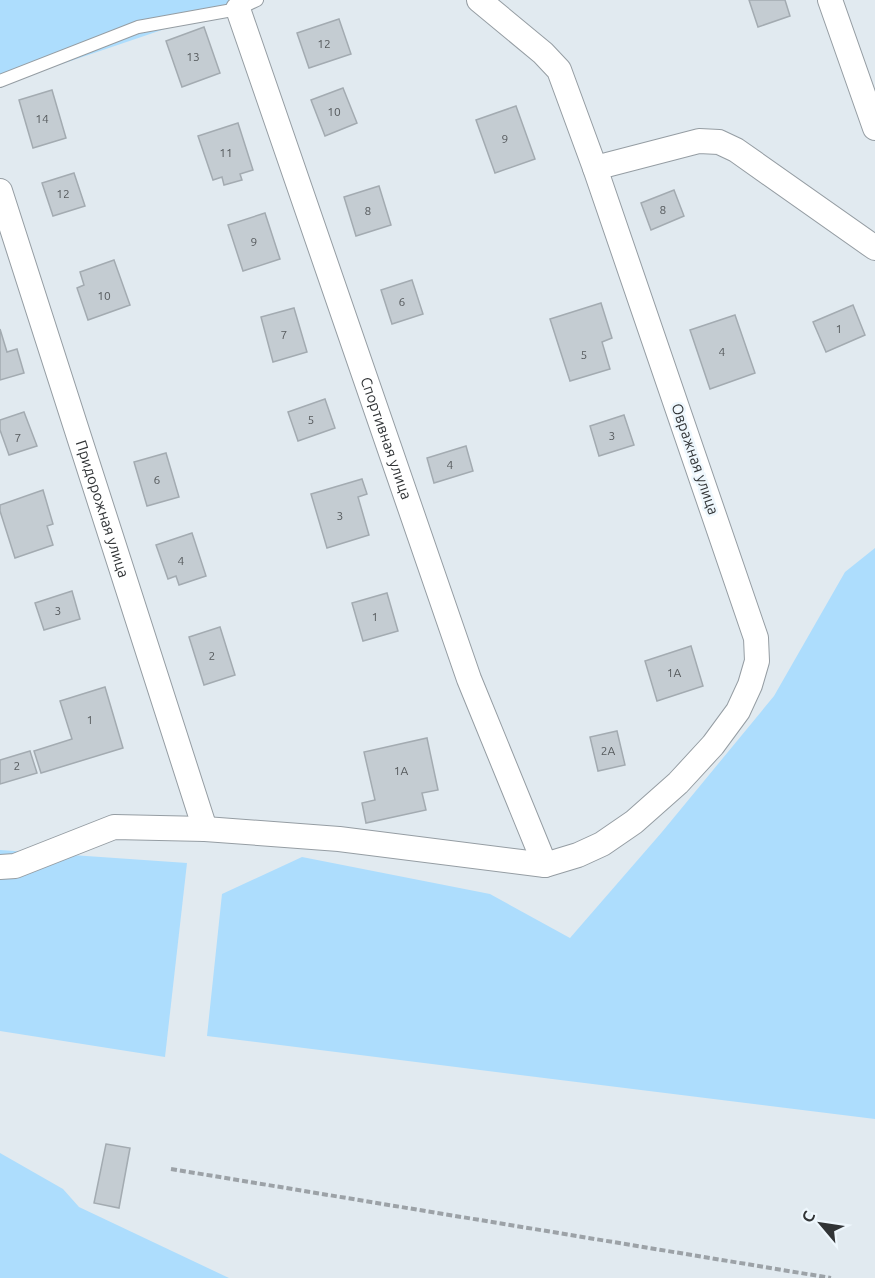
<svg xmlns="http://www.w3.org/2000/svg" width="875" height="1278" font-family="Ubuntu,sans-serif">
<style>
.green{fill:#adddfd}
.building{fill:#c4ccd2;stroke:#a3abb1;stroke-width:1.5}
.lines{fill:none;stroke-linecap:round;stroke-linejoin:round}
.service-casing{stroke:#959da3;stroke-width:14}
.minor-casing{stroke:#959da3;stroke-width:26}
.path{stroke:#9ca2a7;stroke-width:4;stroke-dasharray:6 3;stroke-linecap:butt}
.service{stroke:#fff;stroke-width:12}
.minor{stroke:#fff;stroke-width:24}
.labels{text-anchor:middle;stroke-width:5;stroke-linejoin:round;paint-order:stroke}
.number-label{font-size:12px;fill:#565a5d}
.street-label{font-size:15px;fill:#313436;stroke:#eef7fd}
</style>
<rect width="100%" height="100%" fill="#e1eaf0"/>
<!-- green -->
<g class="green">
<polygon points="0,0 250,0 0,85"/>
<polygon points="875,548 875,1119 207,1036 222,894 302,857 490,894 570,938 662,832 774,696 845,572"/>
<polygon points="0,850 187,863 165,1057 0,1031"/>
<polygon points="0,1153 63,1189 79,1207 229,1278 0,1278"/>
</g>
<!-- building -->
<g class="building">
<polygon points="749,0 785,0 790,16 758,27"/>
<polygon points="339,19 351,54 309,68 297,33"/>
<polygon points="204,27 220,73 182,87 166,41"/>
<polygon points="343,88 357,123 325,136 311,100"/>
<polygon points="52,90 66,138 33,148 19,100"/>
<polygon points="516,106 535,159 495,173 476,120"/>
<polygon points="238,123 253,170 240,174 242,180 224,185 222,177 213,180 198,136"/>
<polygon points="74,173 85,206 53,216 42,183"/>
<polygon points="379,186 391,225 356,236 344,197"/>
<polygon points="674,190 684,216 651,230 641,203"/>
<polygon points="265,213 280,259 243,271 228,225"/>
<polygon points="114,260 130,305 88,320 77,288 84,285 80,272"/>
<polygon points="412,280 423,314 392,324 381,290"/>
<polygon points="601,303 612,338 602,342 610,369 570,381 550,319"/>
<polygon points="853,305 865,335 826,352 813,322"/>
<polygon points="294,308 307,352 273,362 261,317"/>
<polygon points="735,315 755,373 710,389 690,330"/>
<polygon points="0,329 7,352 17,349 24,373 0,380"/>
<polygon points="325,399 335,428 298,441 288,412"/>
<polygon points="24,412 37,446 9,455 0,430 0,420"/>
<polygon points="624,415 634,445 599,456 590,426"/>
<polygon points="466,446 473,471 434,483 427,458"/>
<polygon points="166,453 179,497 147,506 134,462"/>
<polygon points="362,479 367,494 358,497 369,535 327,548 311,494"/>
<polygon points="43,490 53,524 47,526 53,545 15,558 0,511 0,505"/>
<polygon points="192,533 206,576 179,585 176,576 168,579 156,545"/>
<polygon points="72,591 80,619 44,630 35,603"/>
<polygon points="387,593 398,631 363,641 352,603"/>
<polygon points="220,627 235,675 204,685 189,637"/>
<polygon points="691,646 703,686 657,701 645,661"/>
<polygon points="105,687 123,748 41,773 34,751 72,739 60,701"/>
<polygon points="617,731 625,765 598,771 590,737"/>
<polygon points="427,738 438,790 422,793 426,810 366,823 362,803 375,800 364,752"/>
<polygon points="30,751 37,773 0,784 0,760"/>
<polygon points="106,1144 130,1148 119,1208 94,1203"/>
</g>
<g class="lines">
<!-- service casing -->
<g class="service-casing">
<polyline id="service" points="0,81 138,27 238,9 257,0"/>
</g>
<!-- minor casing -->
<g class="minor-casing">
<g id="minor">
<polyline points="830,0 875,128"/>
<path id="s1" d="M238,9L469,679L545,865"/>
<polyline points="595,168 699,141 719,142 736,150 875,248"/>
<path id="s2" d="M0,191L205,829"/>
<polyline points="0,867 15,866 114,827 205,829 339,839 545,865 578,855 602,844 634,822 678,783 713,745 738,711 750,685 757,661 756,638 595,168 559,70 543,53 479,0"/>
</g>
</g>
<!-- path -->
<polyline class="path" points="171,1169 831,1278"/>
<!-- service -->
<use href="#service" class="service"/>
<!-- minor -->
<use href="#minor" class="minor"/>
</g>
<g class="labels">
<!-- number labels -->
<g class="number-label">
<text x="324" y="48">12</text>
<text x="193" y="61">13</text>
<text x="334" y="116">10</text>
<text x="42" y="123">14</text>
<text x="505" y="143">9</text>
<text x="226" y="157">11</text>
<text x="63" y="198">12</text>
<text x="663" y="214">8</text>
<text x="368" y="215">8</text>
<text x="254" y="246">9</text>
<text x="104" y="300">10</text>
<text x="402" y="306">6</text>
<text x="839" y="333">1</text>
<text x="284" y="339">7</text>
<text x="722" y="356">4</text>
<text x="584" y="359">5</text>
<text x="311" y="424">5</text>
<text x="612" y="440">3</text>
<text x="18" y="442">7</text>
<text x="450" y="469">4</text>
<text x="157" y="484">6</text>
<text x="340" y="520">3</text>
<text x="181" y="565">4</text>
<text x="58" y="615">3</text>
<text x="375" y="621">1</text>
<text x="212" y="660">2</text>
<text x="674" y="677">1А</text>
<text x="90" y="724">1</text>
<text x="608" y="755">2А</text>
<text x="17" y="770">2</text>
<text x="401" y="775">1А</text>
</g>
<!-- street labels -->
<g class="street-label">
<text dy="5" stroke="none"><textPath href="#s1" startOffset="454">Спортивная улица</textPath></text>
<text transform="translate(695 459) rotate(71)" y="5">Овражная улица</text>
<text dy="5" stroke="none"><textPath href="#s2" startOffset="334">Придорожная улица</textPath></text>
</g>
</g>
<!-- north arrow -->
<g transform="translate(821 1224) rotate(299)" stroke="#eef7fd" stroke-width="4.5" paint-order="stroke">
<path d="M0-4.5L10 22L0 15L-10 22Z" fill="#313436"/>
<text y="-9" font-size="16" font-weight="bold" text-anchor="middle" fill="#313436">С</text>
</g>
</svg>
